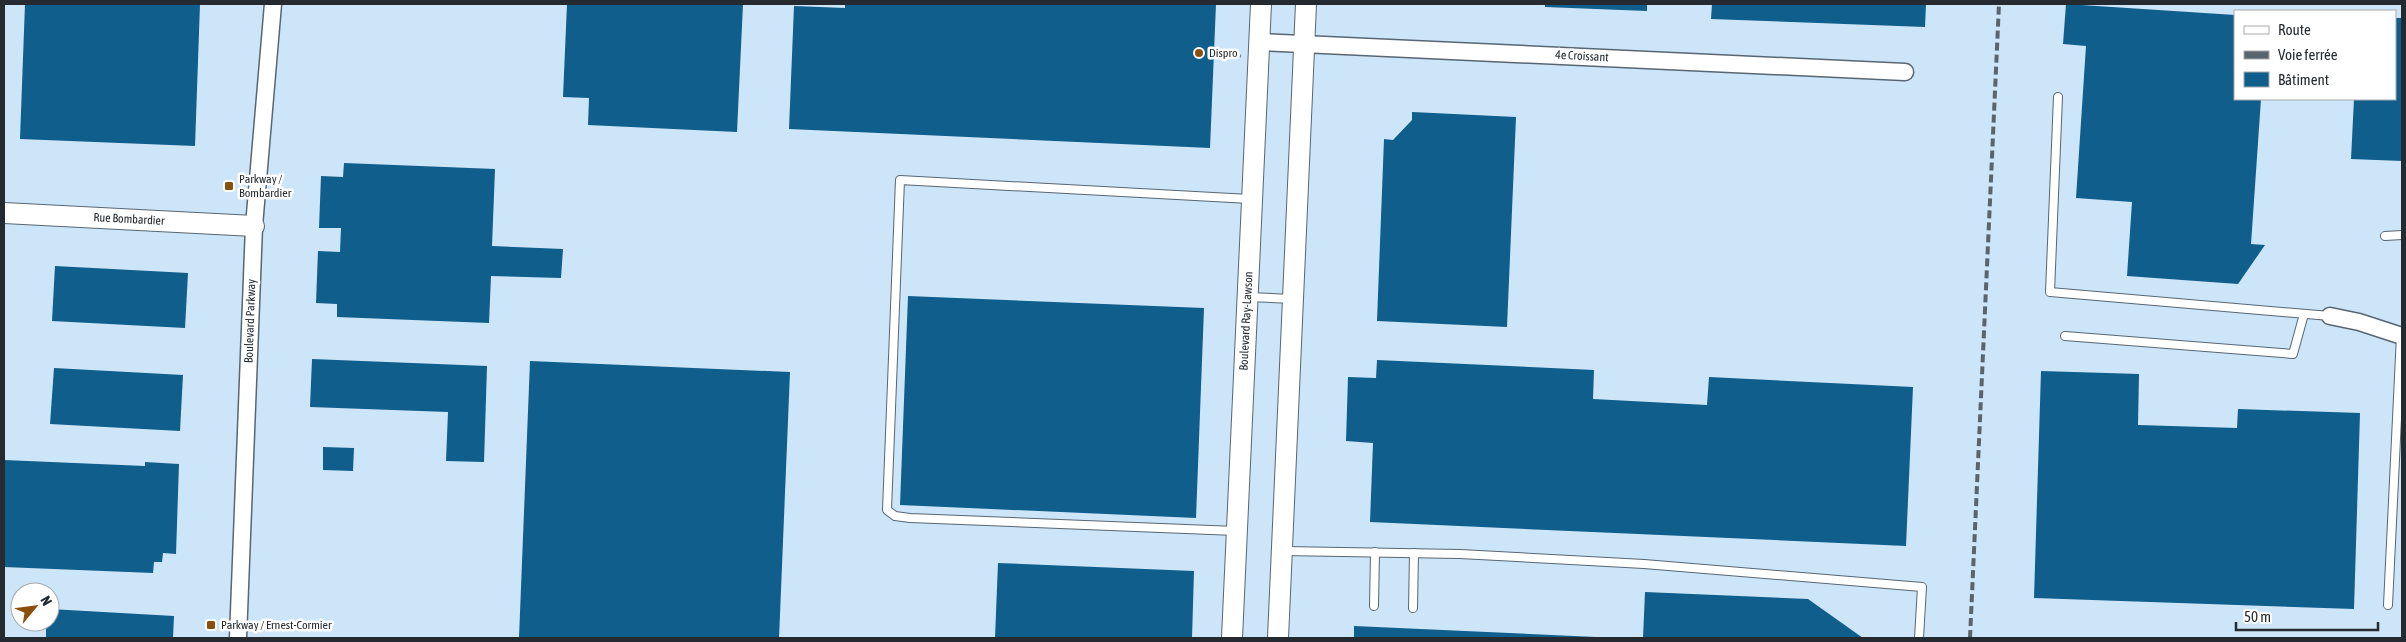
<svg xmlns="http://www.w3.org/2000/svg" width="2406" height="642" font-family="'Asap Condensed',sans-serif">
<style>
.built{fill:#cde5f8;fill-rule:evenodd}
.building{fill:#0f5e8c}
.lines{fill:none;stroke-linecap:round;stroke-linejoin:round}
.service-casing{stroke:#576672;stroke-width:10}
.minor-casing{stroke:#576672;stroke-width:19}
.tertiary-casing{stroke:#576672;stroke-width:22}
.path{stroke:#78838c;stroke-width:3;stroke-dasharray:2.5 4;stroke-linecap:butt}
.service{stroke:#fff;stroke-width:8}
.minor{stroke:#fff;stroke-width:16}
.tertiary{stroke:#fff;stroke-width:20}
.rail{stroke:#5a646c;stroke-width:4;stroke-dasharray:8 4;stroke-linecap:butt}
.poi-dot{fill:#8a4f0c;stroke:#fff;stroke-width:2}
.labels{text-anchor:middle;stroke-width:5;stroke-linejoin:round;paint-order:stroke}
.poi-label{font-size:12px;fill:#242a2f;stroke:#fff;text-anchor:start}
.street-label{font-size:12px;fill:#242a2f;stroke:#fff}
</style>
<rect width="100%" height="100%" fill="#def0fe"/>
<!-- built -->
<path class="built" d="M4,4H2402V638H4ZM2235,11H2395V99H2235ZM20,592H50V622H20Z"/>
<!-- building -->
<g class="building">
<polygon points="25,4 200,4 195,146 20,139"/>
<polygon points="567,4 743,4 737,132 588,125 589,98 563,97"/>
<polygon points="845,4 1216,4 1210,148 789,129 794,6 845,8"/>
<polygon points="1545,4 1647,4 1647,11 1545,7"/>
<polygon points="1712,4 1926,4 1925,27 1711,19"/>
<polygon points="2066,4 2235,15 2235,99 2261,99 2251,244 2265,245 2238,284 2127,276 2132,202 2076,198 2086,46 2063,44"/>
<polygon points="2395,18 2402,18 2402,161 2351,159 2354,99 2395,99"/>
<polygon points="1412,112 1516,117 1507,327 1377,321 1384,139 1393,140 1412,120"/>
<polygon points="344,163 495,169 492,246 563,249 561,278 491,276 489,323 337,317 337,304 316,303 318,251 340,252 341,228 319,228 321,176 343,177"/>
<polygon points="55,266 188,273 185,328 52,321"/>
<polygon points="908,296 1204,308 1196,518 900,505"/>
<polygon points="312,359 487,366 484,462 446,461 448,412 310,407"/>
<polygon points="1377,360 1594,370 1593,399 1707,405 1709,377 1913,387 1906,546 1370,522 1373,443 1346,441 1348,377 1376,378"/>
<polygon points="530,361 790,372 779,638 519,638"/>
<polygon points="54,368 183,375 180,431 50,424"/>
<polygon points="2041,371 2139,374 2138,425 2237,428 2238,409 2360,413 2354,609 2034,598"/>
<polygon points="323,447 354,448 353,471 323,470"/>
<polygon points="4,460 145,466 145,462 179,464 176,554 163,553 162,562 154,562 153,573 4,567"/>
<polygon points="998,563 1194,571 1192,638 995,638"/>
<polygon points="1645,592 1808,599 1863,638 1643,638"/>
<polygon points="50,609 174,616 173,638 46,638 46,622 50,622"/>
<polygon points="1354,626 1596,637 1596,638 1354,638"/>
</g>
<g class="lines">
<!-- service casing -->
<g class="service-casing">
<g id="service">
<polyline points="2058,97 2050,292 2330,316"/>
<polyline points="2385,236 2402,235"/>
<polyline points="1249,297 1293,299"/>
<polyline points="2065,336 2293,354 2304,314"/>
<polyline points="1236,531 910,518 895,516 887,510 900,180 1250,199"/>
<polyline points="1283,551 1460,554 1644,564 1922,587 1919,638"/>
<polyline points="2388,605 2401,335"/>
<polyline points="1374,606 1375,552"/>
<polyline points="1413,608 1414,553"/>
</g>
</g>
<!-- minor casing -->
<g class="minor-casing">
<g id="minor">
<polyline points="1260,42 1905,72"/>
<polyline points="2330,316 2359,322 2402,336"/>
<polyline points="238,638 254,226 273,4"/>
</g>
</g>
<!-- tertiary casing -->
<g class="tertiary-casing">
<g id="tertiary">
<polyline points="4,213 254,226"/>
<polyline points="1232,638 1261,4"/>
<polyline points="1278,638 1306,4"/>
</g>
</g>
<!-- path -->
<polyline class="path" points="1214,54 1241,56"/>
<!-- service -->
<use href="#service" class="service"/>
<!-- minor -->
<use href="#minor" class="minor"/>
<!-- tertiary -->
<use href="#tertiary" class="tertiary"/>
<!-- rail -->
<polyline class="rail" points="1970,638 1999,4"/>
</g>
<!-- markers -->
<g class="poi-dot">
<circle cx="1199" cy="53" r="5"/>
<rect x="224" y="181" width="10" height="10" rx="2.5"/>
<rect x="206" y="620" width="10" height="10" rx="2.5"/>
</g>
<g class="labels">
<!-- poi labels -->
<g class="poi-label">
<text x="1209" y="57">Dispro</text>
<text x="239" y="183">Parkway /<tspan x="239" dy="14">Bombardier</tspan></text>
<text x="221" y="629">Parkway / Ernest-Cormier</text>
</g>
<!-- street labels -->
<g class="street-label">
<text transform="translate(1582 56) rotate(3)" y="4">4e Croissant</text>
<text transform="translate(129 219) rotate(3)" y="4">Rue Bombardier</text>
<text transform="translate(250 321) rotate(-88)" y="4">Boulevard Parkway</text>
<text transform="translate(1246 321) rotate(-87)" y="4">Boulevard Ray-Lawson</text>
</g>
</g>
<!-- border -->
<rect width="2406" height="642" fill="none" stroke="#242a2f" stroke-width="10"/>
<!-- legend -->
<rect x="2234" y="10" width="162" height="90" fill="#ffffff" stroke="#a7aaac"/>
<rect x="2244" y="26" width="25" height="8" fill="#ffffff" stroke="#a7aaac"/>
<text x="2278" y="35" font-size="15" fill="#242a2f">Route</text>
<rect x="2244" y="51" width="25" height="8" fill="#5a646c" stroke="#a7aaac"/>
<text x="2278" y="60" font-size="15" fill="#242a2f">Voie ferrée</text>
<rect x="2244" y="72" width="25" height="15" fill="#0f5e8c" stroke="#a7aaac"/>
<text x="2278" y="85" font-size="15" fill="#242a2f">Bâtiment</text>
<!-- north arrow -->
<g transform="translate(35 607) rotate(61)"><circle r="24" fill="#ffffff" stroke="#a7aaac"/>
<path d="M0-4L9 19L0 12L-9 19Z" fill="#8a4f0c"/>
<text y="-8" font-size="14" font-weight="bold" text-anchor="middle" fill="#242a2f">N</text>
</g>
<!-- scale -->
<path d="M2236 622v8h142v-8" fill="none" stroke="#242a2f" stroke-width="2.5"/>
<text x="2244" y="622" font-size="15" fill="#242a2f" stroke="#ffffff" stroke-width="4" paint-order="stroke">50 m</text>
</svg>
